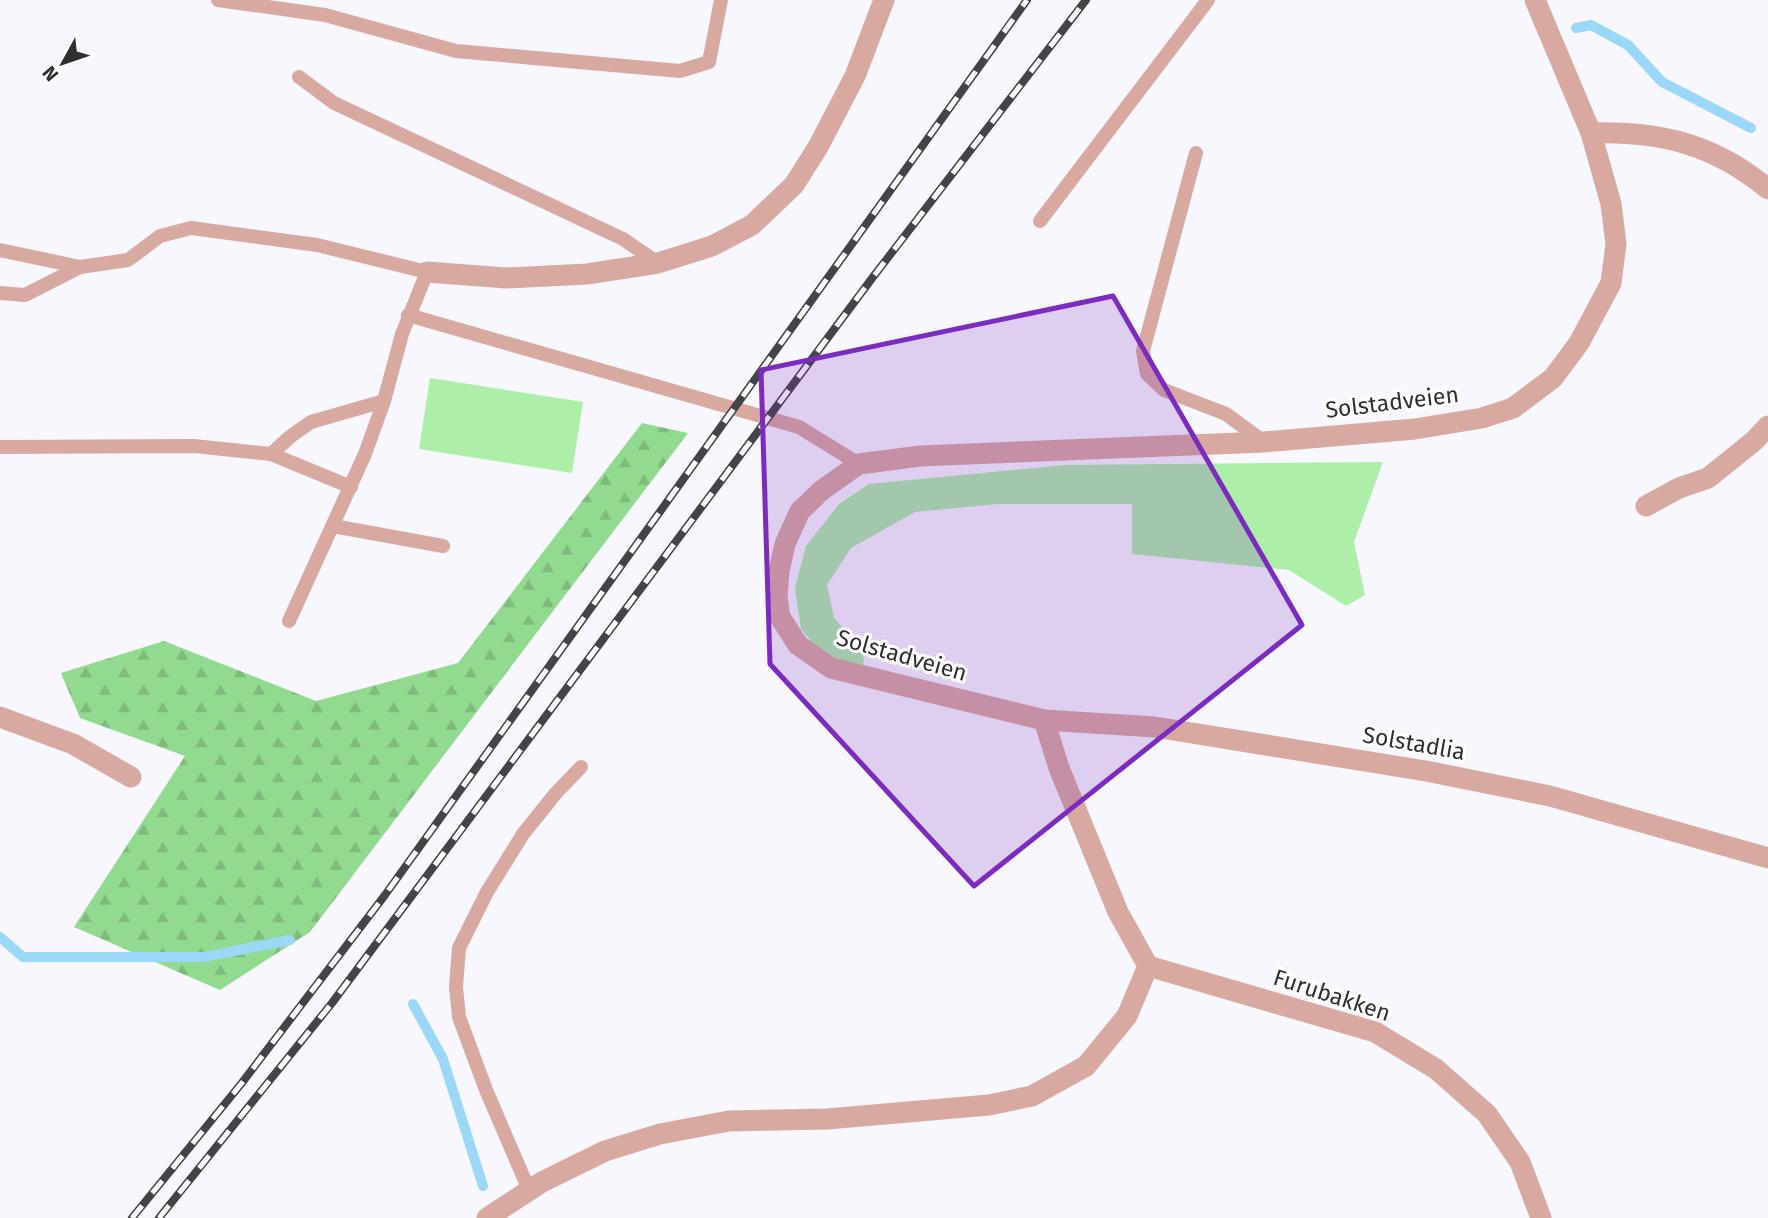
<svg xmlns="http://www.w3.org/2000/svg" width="1768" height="1218" font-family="'Fira Sans',sans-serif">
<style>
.green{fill:#adeea9}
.forest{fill:url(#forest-firs)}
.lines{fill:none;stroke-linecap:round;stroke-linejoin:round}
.stream{stroke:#9bd7f7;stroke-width:10}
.service{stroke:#d8a9a1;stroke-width:14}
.minor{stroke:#d8a9a1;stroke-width:21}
.rail-casing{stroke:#444447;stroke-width:8}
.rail{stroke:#fff;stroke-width:5;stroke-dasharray:16;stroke-linecap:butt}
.marked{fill:#7b2cbf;fill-opacity:0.2;stroke:#7b2cbf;stroke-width:5;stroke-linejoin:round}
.labels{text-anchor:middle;stroke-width:6;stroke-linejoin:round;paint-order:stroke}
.street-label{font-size:23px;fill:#2f2f31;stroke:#fff}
</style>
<defs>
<pattern id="forest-firs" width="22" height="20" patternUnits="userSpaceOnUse" patternTransform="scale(1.75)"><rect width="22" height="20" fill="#92da8f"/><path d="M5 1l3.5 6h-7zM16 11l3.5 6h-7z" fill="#7ebb7c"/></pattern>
</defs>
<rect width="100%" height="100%" fill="#f7f7fd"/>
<!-- green -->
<g class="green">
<polygon points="430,378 583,402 572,473 419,449"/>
<polygon points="1383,462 1354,542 1365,595 1346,606 1289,570 1132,554 1132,504 998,504 915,512 851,548 827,585 834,618 863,649 864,668 825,658 801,629 795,588 806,546 839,504 869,484 1065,465"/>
</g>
<!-- forest -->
<polygon class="forest" points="642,423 688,433 310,932 220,990 74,927 185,756 80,718 61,673 164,641 316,701 458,663"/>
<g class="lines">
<!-- stream -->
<g class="stream">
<polyline points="1576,28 1591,25 1628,45 1662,82 1751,128"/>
<polyline points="0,937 23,957 204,957 290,940"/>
<polyline points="413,1004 443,1059 483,1186"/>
</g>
<!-- service -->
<g class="service">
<polyline points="218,0 325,15 456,51 680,71 709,62 721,0"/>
<polyline points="299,77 334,103 623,239 658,263"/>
<polyline points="1196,153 1143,351 1147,374 1164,390 1226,414 1264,442"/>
<polyline points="1040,221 1208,0"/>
<polyline points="0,250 80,267"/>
<polyline points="0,293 25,295 80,267 128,260 160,236 191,228 317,245 427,272 402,334 384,401 365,454 289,621"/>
<polyline points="408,315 799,427 859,464"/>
<polyline points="0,447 194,446 271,454 351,487"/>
<polyline points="271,454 291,436 311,422 384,401"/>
<polyline points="333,526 443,546"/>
<polyline points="529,1190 486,1090 459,1017 456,987 459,948 487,892 523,834 556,793 581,767"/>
</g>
<!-- minor -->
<g class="minor">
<path d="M1591,133C1660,131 1714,144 1768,189"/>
<polyline points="427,272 506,278 587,274 658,263 712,246 752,225 794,185 818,147 855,76 884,0"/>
<polyline points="1646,506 1679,488 1708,478 1754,441 1768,426"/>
<polyline points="0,717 73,744 131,777"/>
<polyline points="1044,720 1155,727 1426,771 1550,796 1768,858"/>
<polyline points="1148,966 1375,1032 1436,1069 1487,1114 1520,1162 1541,1218"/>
<polyline points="487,1218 542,1182 605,1151 660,1134 729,1121 827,1119 989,1105 1032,1096 1086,1066 1127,1016 1148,966 1118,912 1059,768 1044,720 831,668 798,645 780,617 777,598 779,571 785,544 800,511 822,490 859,464 920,456 1264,442 1415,429 1482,418 1513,408 1553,378 1579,343 1611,283 1616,244 1611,204 1591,133 1535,0"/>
</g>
<!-- rail casing -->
<g class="rail-casing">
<g id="rail">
<polyline points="132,1218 241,1084 385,895 1027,0"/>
<polyline points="159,1218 332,1003 873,277 1086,0"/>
</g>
</g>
<!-- rail -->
<use href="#rail" class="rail"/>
</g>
<!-- marked area -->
<path class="marked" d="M1113,296L1302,625L974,886L770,664L761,370Z"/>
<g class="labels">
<!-- street labels -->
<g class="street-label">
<text transform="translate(1392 402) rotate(-7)" y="8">Solstadveien</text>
<text transform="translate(902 655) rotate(16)" y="8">Solstadveien</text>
<text transform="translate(1414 743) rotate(10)" y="8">Solstadlia</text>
<text transform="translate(1332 995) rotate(18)" y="8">Furubakken</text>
</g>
</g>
<!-- north arrow -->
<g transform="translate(63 63) rotate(230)" stroke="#ffffff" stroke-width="5" paint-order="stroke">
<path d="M0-5L12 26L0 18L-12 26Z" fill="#2f2f31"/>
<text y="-10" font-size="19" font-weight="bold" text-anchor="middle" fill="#2f2f31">N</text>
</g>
</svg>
